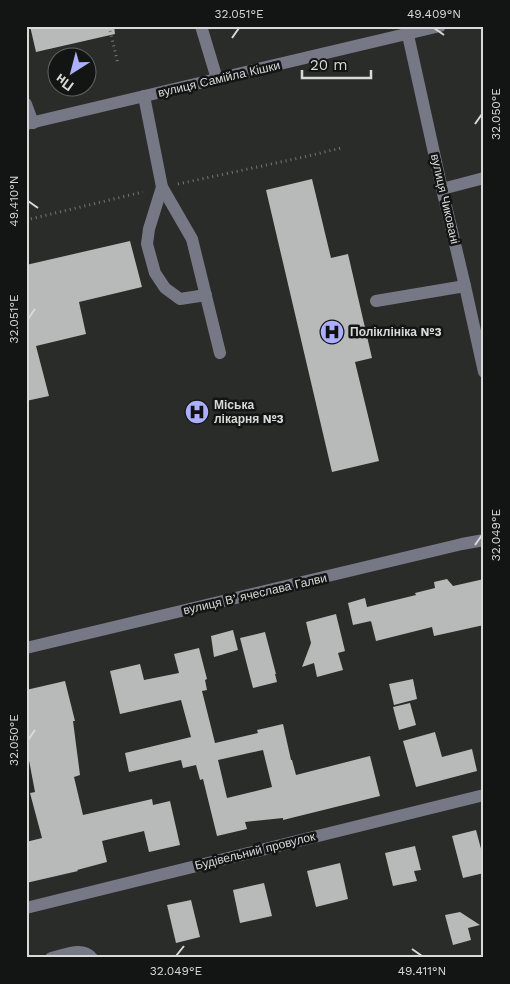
<svg xmlns="http://www.w3.org/2000/svg" width="510" height="984" font-family="'Work Sans',sans-serif">
<style>
.building{fill:#b7bab8;fill-rule:evenodd}
.lines{fill:none;stroke-linecap:round;stroke-linejoin:round}
.path{stroke:#757675;stroke-width:3;stroke-dasharray:1 4;stroke-linecap:butt}
.minor{stroke:#777886;stroke-width:12}
.ticks{fill:none;stroke:#d8d9d8;stroke-width:2}
.labels{text-anchor:middle;stroke-width:5;stroke-linejoin:round;paint-order:stroke}
.street-label{font-size:12px;fill:#d8d9d8;stroke:#131414}
.poi-label{font-size:12px;font-weight:bold;fill:#d8d9d8;stroke:#131414;text-anchor:start}
.neatline{fill:none;stroke:#d8d9d8;stroke-width:2}
.ticks-label{font-size:12px;text-anchor:middle;fill:#d8d9d8}
</style>
<rect width="100%" height="100%" fill="#2a2c2a"/>
<!-- building -->
<g class="building">
<polygon points="30,26 114,26 115,34 36,52"/>
<polygon points="312,179 331,258 348,254 372,358 355,362 379,461 332,472 266,190"/>
<polygon points="130,241 142,287 79,302 86,334 36,346 49,396 26,401 26,265"/>
<polygon points="447,579 453,586 484,579 484,625 434,636 432,627 376,641 370,617 371,621 353,625 348,603 365,598 367,607 416,595 415,593 435,588 434,582"/>
<polygon points="336,614 345,651 338,653 343,670 317,677 314,663 302,667 311,643 306,622"/>
<polygon points="233,630 238,650 214,657 211,636"/>
<polygon points="265,632 276,674 275,674 277,682 253,688 240,638"/>
<path d="M199,648L207,679L205,680L207,690L202,691L215,743L258,733L257,730L283,724L291,760H292L296,775L370,756L380,796L283,820V818L245,822L247,829L217,836L203,779L200,780L196,765L183,768L181,760L129,772L125,753L191,737L181,700L120,714L110,671L140,664L144,680L179,673L174,654ZM263,750L272,787L227,798L218,760Z"/>
<polygon points="413,679 417,699 394,705 389,684"/>
<polygon points="65,681 75,721 73,721 80,775 74,777 83,815 152,799 153,805 170,801 180,845 149,852 144,831 102,841 107,862 77,870 78,871 26,883 26,842 42,838 30,793 35,792 28,755 26,756 26,690"/>
<polygon points="410,703 416,725 399,730 393,707"/>
<polygon points="435,732 442,757 472,749 477,771 416,787 403,741"/>
<polygon points="476,830 484,860 484,873 463,878 452,836"/>
<polygon points="415,846 421,870 414,871 417,881 393,886 385,853"/>
<polygon points="340,863 348,899 316,907 307,871"/>
<polygon points="264,883 272,916 240,923 233,890"/>
<polygon points="191,900 200,937 176,943 167,905"/>
<polygon points="460,912 480,925 468,928 471,940 453,945 445,915"/>
</g>
<g class="lines">
<!-- path -->
<g class="path">
<polyline points="109,26 118,64"/>
<polyline points="178,184 304,157 341,148"/>
<polyline points="26,220 143,192"/>
</g>
<!-- minor -->
<g class="minor">
<polyline points="201,26 217,79"/>
<polyline points="406,26 442,189 465,286 484,372"/>
<polyline points="144,96 162,187 192,239 220,353"/>
<polyline points="26,104 33,123"/>
<polyline points="26,124 440,26"/>
<polyline points="162,187 149,229 147,244 155,273 165,288 180,299 206,295"/>
<polyline points="442,189 484,178"/>
<polyline points="376,301 465,286"/>
<polyline points="26,648 462,544 484,540"/>
<polyline points="26,908 484,795"/>
<path d="M51,958C65,955 82,946 92,958"/>
</g>
</g>
<!-- ticks -->
<path class="ticks" d="M434,28L444,35M232,38L239,28M475,124L482,114M28,201L38,208M28,319L35,309M475,545L482,535M28,740L35,730M412,949L422,956M176,956L184,946"/>
<!-- icons -->
<defs>
<g id="hospital-disc" transform="scale(1.25)"><circle r="9.5" fill="#acaffb" stroke="#131414"/><path d="M-5-5h3v3.5h4V-5h3V5h-3V1.5h-4V5h-3Z" fill="#111"/></g>
</defs>
<g fill-rule="evenodd">
<use href="#hospital-disc" x="332" y="332"/>
<use href="#hospital-disc" x="197" y="412"/>
</g>
<g class="labels">
<!-- street labels -->
<g class="street-label">
<text transform="translate(219 79) rotate(-13)" y="4">вулиця Самійла Кішки</text>
<text transform="translate(445 199) rotate(77)" y="4">вулиця Чиковані</text>
<text transform="translate(255 594) rotate(-13)" y="4">вулиця Вʼячеслава Галви</text>
<text transform="translate(255 851) rotate(-14)" y="4">Будівельний провулок</text>
</g>
<!-- poi labels -->
<g class="poi-label">
<text x="350" y="336">Поліклініка №3</text>
<text x="214" y="409">Міська<tspan x="214" dy="14">лікарня №3</tspan></text>
</g>
</g>
<!-- border -->
<rect width="510" height="984" fill="none" stroke="#131414" stroke-width="55"/>
<!-- north arrow -->
<g transform="translate(72 72) rotate(216)"><circle r="24" fill="#131414" stroke="#626362"/>
<path d="M0-4L9 19L0 12L-9 19Z" fill="#acaffb"/>
<text y="-8" font-size="14" font-weight="bold" text-anchor="middle" fill="#d8d9d8">Пн</text>
</g>
<!-- scale -->
<path d="M302 70v8h69v-8" fill="none" stroke="#d8d9d8" stroke-width="2.5"/>
<text x="310" y="70" font-size="15" fill="#d8d9d8" stroke="#131414" stroke-width="4" paint-order="stroke">20 m</text>
<rect x="28" y="28" width="454" height="928" class="neatline"/>
<g class="ticks-label">
<text x="239" y="18">32.051°E</text>
<text x="434" y="18">49.409°N</text>
<text transform="translate(496 114) rotate(-90)" y="4">32.050°E</text>
<text transform="translate(14 201) rotate(-90)" y="4">49.410°N</text>
<text transform="translate(14 319) rotate(-90)" y="4">32.051°E</text>
<text transform="translate(496 535) rotate(-90)" y="4">32.049°E</text>
<text transform="translate(14 740) rotate(-90)" y="4">32.050°E</text>
<text x="176" y="975">32.049°E</text>
<text x="422" y="975">49.411°N</text>
</g>
</svg>
